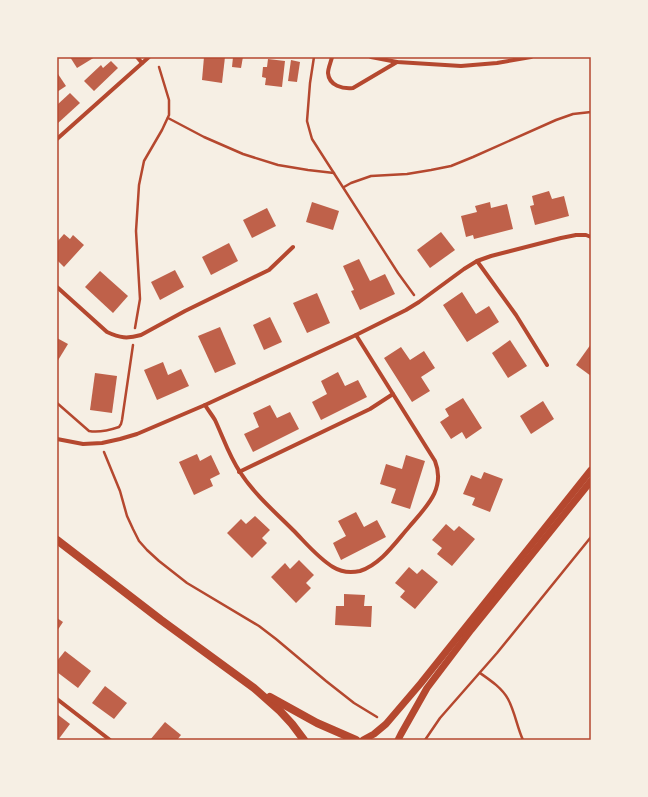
<svg xmlns="http://www.w3.org/2000/svg" width="648" height="797" font-family="Poppins,sans-serif">
<style>
.building{fill:#bf614a}
.lines{fill:none;stroke-linecap:round;stroke-linejoin:round}
.path{stroke:#b5482f;stroke-width:2.5}
.minor{stroke:#b5482f;stroke-width:4}
.tertiary{stroke:#b5482f;stroke-width:7}
.secondary{stroke:#b5482f;stroke-width:8}
.neatline{fill:none;stroke:#b5482f;stroke-width:1.5}
</style>
<rect width="100%" height="100%" fill="#f6efe4"/>
<!-- building -->
<g class="building">
<polygon points="70,57 95,57 77,68"/>
<polygon points="204,57 225,57 222,83 202,80"/>
<polygon points="233,57 243,57 241,68 232,67"/>
<polygon points="268,59 285,61 282,87 265,85 266,78 262,77 263,67 267,67"/>
<polygon points="291,60 300,62 297,82 288,81"/>
<polygon points="111,61 118,68 94,91 84,81 101,65 103,68"/>
<polygon points="58,74 66,86 57,92 57,75"/>
<polygon points="70,93 80,103 57,124 57,105"/>
<polygon points="549,191 552,199 564,196 569,216 535,225 530,206 534,205 532,196"/>
<polygon points="312,202 339,211 333,230 306,222"/>
<polygon points="490,202 491,208 507,204 513,229 474,239 473,235 466,237 461,216 477,212 475,206"/>
<polygon points="267,208 276,226 252,238 243,220"/>
<polygon points="441,232 455,250 430,268 417,250"/>
<polygon points="64,234 70,239 73,235 84,245 64,267 57,260 57,242"/>
<polygon points="229,243 238,261 211,275 202,257"/>
<polygon points="359,259 370,281 385,274 395,294 360,310 351,291 354,290 343,266"/>
<polygon points="175,270 184,287 160,300 151,282"/>
<polygon points="100,271 128,296 113,313 85,287"/>
<polygon points="462,292 476,314 489,306 499,322 467,342 443,305"/>
<polygon points="317,293 330,323 307,333 293,303"/>
<polygon points="270,317 282,342 264,350 253,325"/>
<polygon points="220,327 236,364 215,373 198,336"/>
<polygon points="57,338 68,344 57,362"/>
<polygon points="510,340 527,366 508,378 492,353"/>
<polygon points="591,344 591,376 576,365"/>
<polygon points="401,347 410,360 424,351 435,368 421,377 430,391 412,402 384,358"/>
<polygon points="163,362 168,375 181,369 189,386 157,400 144,370"/>
<polygon points="338,372 345,386 358,380 367,397 321,420 312,402 327,394 321,381"/>
<polygon points="95,373 117,376 112,413 90,410"/>
<polygon points="463,398 482,428 466,439 462,432 451,439 440,422 449,416 445,409"/>
<polygon points="543,401 554,419 531,434 520,416"/>
<polygon points="270,405 277,418 290,412 299,429 253,452 244,434 259,427 253,413"/>
<polygon points="197,454 200,461 211,455 220,474 210,479 213,486 194,495 179,462"/>
<polygon points="406,455 425,461 410,509 391,503 396,489 380,484 386,464 402,469"/>
<polygon points="484,472 503,479 490,512 472,505 475,498 463,494 471,475 481,479"/>
<polygon points="356,512 364,527 377,520 386,537 341,560 333,543 346,536 338,521"/>
<polygon points="255,516 270,530 262,538 267,543 252,558 227,533 241,519 246,524"/>
<polygon points="446,524 454,531 459,526 475,539 452,566 437,554 442,548 432,540"/>
<polygon points="299,560 314,575 306,583 311,588 296,603 271,577 285,563 290,569"/>
<polygon points="409,567 417,574 422,569 438,582 415,609 400,597 405,591 395,583"/>
<polygon points="344,594 365,595 364,606 372,606 371,627 335,625 336,606 344,606"/>
<polygon points="57,618 63,622 57,631"/>
<polygon points="65,651 91,671 78,688 57,672 57,661"/>
<polygon points="105,686 127,703 114,719 92,703"/>
<polygon points="57,714 70,724 58,740 57,740"/>
<polygon points="165,722 181,735 177,740 150,740"/>
</g>
<g class="lines">
<!-- path -->
<g class="path">
<polyline points="314,57 310,83 307,121 310,132 312,139 398,273 414,295"/>
<polyline points="168,118 204,137 243,154 278,165 308,170 334,173"/>
<polyline points="344,187 351,183 371,176 407,174 431,170 451,166 473,157 556,120 573,114 591,112"/>
<polyline points="135,328 140,299 136,231 139,185 144,161 162,130 169,115 169,100 159,67"/>
<path d="M57,403L89,431C99,433 110,430 119,427L121,424L122,420L133,345"/>
<polyline points="104,452 120,491 127,516 133,529 139,541 147,550 159,561 187,583 259,626 276,639 326,681 354,703 377,717"/>
<path d="M480,673C490,680 502,688 508,699C515,712 517,727 523,740"/>
<polyline points="425,740 440,718 497,653 591,537"/>
</g>
<!-- minor -->
<g class="minor">
<polyline points="137,57 142,63"/>
<path d="M332,57C331,62 328,68 328,73C329,86 343,89 353,88L397,62"/>
<polyline points="371,57 397,62 461,66 497,63 531,57"/>
<polyline points="57,139 149,57"/>
<polyline points="477,261 516,315 547,365"/>
<path d="M57,287L107,332C120,338 127,339 141,335L185,311L269,270L293,247"/>
<path d="M205,405C208,410 212,415 215,420C223,437 229,456 240,472C254,494 275,512 293,530C306,543 318,558 333,567C341,572 351,573 360,571C381,564 395,543 409,527C426,507 446,489 435,461L356,335"/>
<polyline points="57,439 83,444 102,443 120,439 137,434 205,405 356,335 406,310 419,302 464,269 477,261 491,256 561,238 576,235 586,235 591,237"/>
<polyline points="239,472 370,409 393,394"/>
<polyline points="57,699 110,740"/>
</g>
<!-- tertiary -->
<g class="tertiary">
<polyline points="363,740 374,734 386,724 421,683 591,470"/>
<polyline points="398,740 401,734 427,688 471,630 591,481"/>
</g>
<!-- secondary -->
<g class="secondary">
<polyline points="57,540 161,620 254,688 280,711 292,724 304,740"/>
<polyline points="270,697 317,723 356,740"/>
</g>
</g>
<!-- border -->
<rect width="648" height="797" fill="none" stroke="#f6efe4" stroke-width="116"/>
<rect x="58" y="58" width="532" height="681" class="neatline"/>
</svg>
